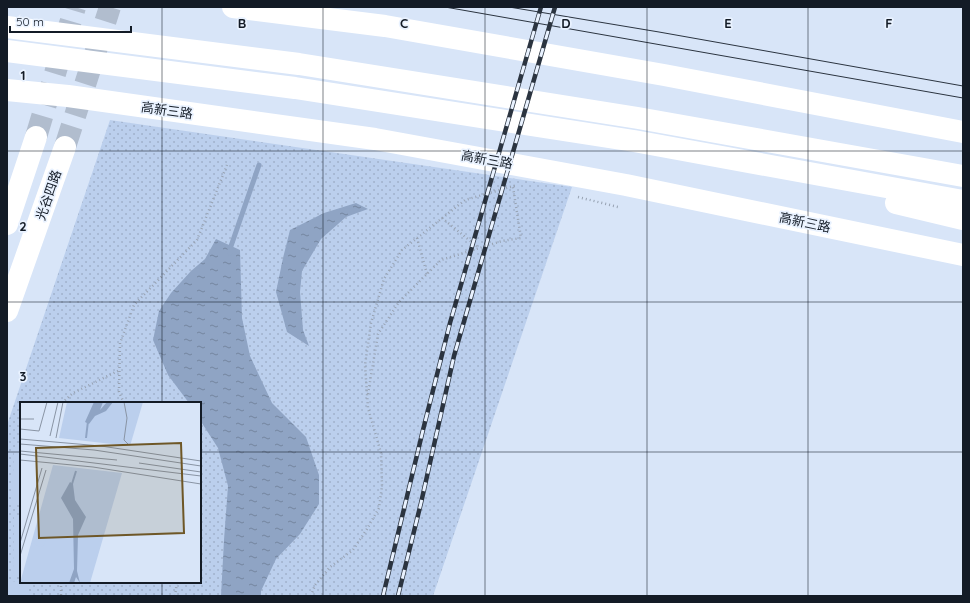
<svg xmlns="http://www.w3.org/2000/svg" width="970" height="603" font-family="Quicksand,'Noto Sans SC',sans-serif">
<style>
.park{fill:url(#park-dots);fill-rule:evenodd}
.pitch{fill:#bbcfed}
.water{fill:url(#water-ripples)}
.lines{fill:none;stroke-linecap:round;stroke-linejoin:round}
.stream{stroke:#8fa4c4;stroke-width:5}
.major-tunnel{stroke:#b1bdce;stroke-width:22;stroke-dasharray:22 11;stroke-linecap:butt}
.path{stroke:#97a2b2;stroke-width:2.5;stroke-dasharray:1 3;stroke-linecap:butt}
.major{stroke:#fff;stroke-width:22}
.highway{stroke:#fff;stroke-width:22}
.tram{stroke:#2b3440;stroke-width:1}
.rail-casing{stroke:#2b3440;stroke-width:4.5}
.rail{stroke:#e9f2ff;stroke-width:3;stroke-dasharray:9;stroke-linecap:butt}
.grid{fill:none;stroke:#131b26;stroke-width:1;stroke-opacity:0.55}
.labels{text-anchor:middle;stroke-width:3.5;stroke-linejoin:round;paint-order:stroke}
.street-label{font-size:13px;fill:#131b26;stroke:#e9f2ff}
.inset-river{fill:none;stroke:#8fa4c4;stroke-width:2}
.inset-road{fill:none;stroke:#8994a4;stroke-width:1}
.view{fill:#6e5727;fill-opacity:0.15;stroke:#6e5727;stroke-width:2}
.inset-edge{fill:none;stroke:#131b26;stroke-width:2}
.grid-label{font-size:13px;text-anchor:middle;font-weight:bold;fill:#131b26;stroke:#e9f2ff;stroke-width:3.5;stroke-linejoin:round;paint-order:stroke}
</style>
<defs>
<pattern id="park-dots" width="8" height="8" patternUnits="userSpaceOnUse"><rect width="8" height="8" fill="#bbcfed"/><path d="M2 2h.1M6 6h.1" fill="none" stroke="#a0b1cb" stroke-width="1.8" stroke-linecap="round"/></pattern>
<pattern id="water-ripples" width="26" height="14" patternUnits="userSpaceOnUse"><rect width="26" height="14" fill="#8fa4c4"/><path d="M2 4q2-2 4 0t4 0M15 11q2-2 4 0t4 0" fill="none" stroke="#74859f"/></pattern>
</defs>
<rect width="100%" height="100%" fill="#d8e5f8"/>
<!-- park -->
<path class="park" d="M110,120L572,187L433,596H7V425ZM21,403H200V582H21Z"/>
<!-- pitch -->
<g class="pitch">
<polygon points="14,449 21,449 21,504 12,504"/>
<polygon points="14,515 21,515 21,576 13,575"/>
<polygon points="7,581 28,582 28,596 7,596"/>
</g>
<!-- water -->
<g class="water">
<polygon points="356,203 368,209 346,217 321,239 302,271 300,292 303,330 309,346 287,332 276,292 283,258 290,230 324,213"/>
<polygon points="216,239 240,250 242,318 250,356 272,403 306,437 319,475 319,504 300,534 276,559 261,591 261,596 221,596 224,540 228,486 218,448 200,420 200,403 189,403 168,375 153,340 159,311 171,293 191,271 205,259"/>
</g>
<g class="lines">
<!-- stream -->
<polyline class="stream" points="230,253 230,249 259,165"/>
<!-- major-tunnel -->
<g class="major-tunnel">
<polyline points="36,137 75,7"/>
<polyline points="65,147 110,7"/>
</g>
<!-- path -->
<g class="path">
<polyline points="578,197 618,207"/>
<polyline points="442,218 479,248"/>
<polyline points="417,238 427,274"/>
<polyline points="368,394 378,334 399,302 441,260 502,241 521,238 513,187"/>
<polyline points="62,403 73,393 120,370"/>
<polyline points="124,403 119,392 120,343 134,305 197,240 227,165"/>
<polyline points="61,582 61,596"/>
<polyline points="175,596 177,582"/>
<polyline points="311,596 315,585 330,567 353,550 367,529 379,508 382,486 381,453 368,408 365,365 371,323 384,279 402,250 465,200 517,185"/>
</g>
<!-- major -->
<g class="major">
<polyline points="233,7 385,26 664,75 963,132"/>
<polyline points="7,90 68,96 375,139 626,185 963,255"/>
<polyline points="7,224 36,137"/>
<polyline points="7,311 65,147"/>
</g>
<!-- highway -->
<g class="highway">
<polyline points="7,27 299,64 638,118 963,176"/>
<polyline points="7,51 295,88 634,141 963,201"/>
<polyline points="896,203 963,219"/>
</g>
<!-- tram -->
<g class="tram">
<polyline points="445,7 963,98"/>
<polyline points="509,7 659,32 963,86"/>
</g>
<!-- rail casing -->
<g class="rail-casing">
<g id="rail">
<polyline points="383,596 423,430 450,323 541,7"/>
<polyline points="398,596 421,503 454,356 555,7"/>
</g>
</g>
<!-- rail -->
<use href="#rail" class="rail"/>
</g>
<!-- grid -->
<path class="grid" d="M162,7V403M323,7V596M485,7V596M647,7V596M808,7V596M7,151H963M7,302H963M7,452H21M200,452H963M162,582V596"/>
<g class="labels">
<!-- street labels -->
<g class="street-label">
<text transform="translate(167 110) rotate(8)" y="5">高新三路</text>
<text transform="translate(487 159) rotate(10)" y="5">高新三路</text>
<text transform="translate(48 195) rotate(-71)" y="5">光谷四路</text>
<text transform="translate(805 222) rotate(12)" y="5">高新三路</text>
</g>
</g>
<!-- overview -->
<g transform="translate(20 402)">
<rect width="181" height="181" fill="#d8e5f8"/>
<path d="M47,0H123L110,44L39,36ZM33,63L102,71L70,181H0Z" fill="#bbcfed"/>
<path d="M14.5 139a5.5 5.5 0 1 1 11 0a5.5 5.5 0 1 1-11 0Z" fill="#bbcfed"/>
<path d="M74,0H83L80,8L87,0H93L86,9L75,14L69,22L65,20ZM50,80L53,82L55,98L66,115L58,133L57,169L60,181L56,175L54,181H49L54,167L53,117L41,96Z" fill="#8fa4c4"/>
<path class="inset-river" d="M66,36L68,19M52,82L56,69"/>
<path class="inset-road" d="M104,0L107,16L104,38L108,42M0,17H14M0,27L19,29L27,0M30,34L38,0M36,36L43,0M0,37L81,44L181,59M0,42L74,48L181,64M0,49L97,58M0,52L181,74M0,58L73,65L181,82M119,61L181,70M0,141L22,66M0,154L26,68"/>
<path class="view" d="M161,41L164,131L19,136L16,46Z"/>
<rect width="181" height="181" class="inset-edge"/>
</g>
<g class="grid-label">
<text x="242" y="28">B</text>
<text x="404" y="28">C</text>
<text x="566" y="28">D</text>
<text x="728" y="28">E</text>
<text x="889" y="28">F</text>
<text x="23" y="80">1</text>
<text x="23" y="231">2</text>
<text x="23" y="381">3</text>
</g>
<!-- border -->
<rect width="970" height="603" fill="none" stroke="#131b26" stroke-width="16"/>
<!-- scale -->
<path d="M10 26v6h121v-6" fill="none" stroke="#131b26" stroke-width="2"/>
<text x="16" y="26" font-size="12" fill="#131b26" stroke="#e9f2ff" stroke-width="3" paint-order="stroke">50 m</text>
</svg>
